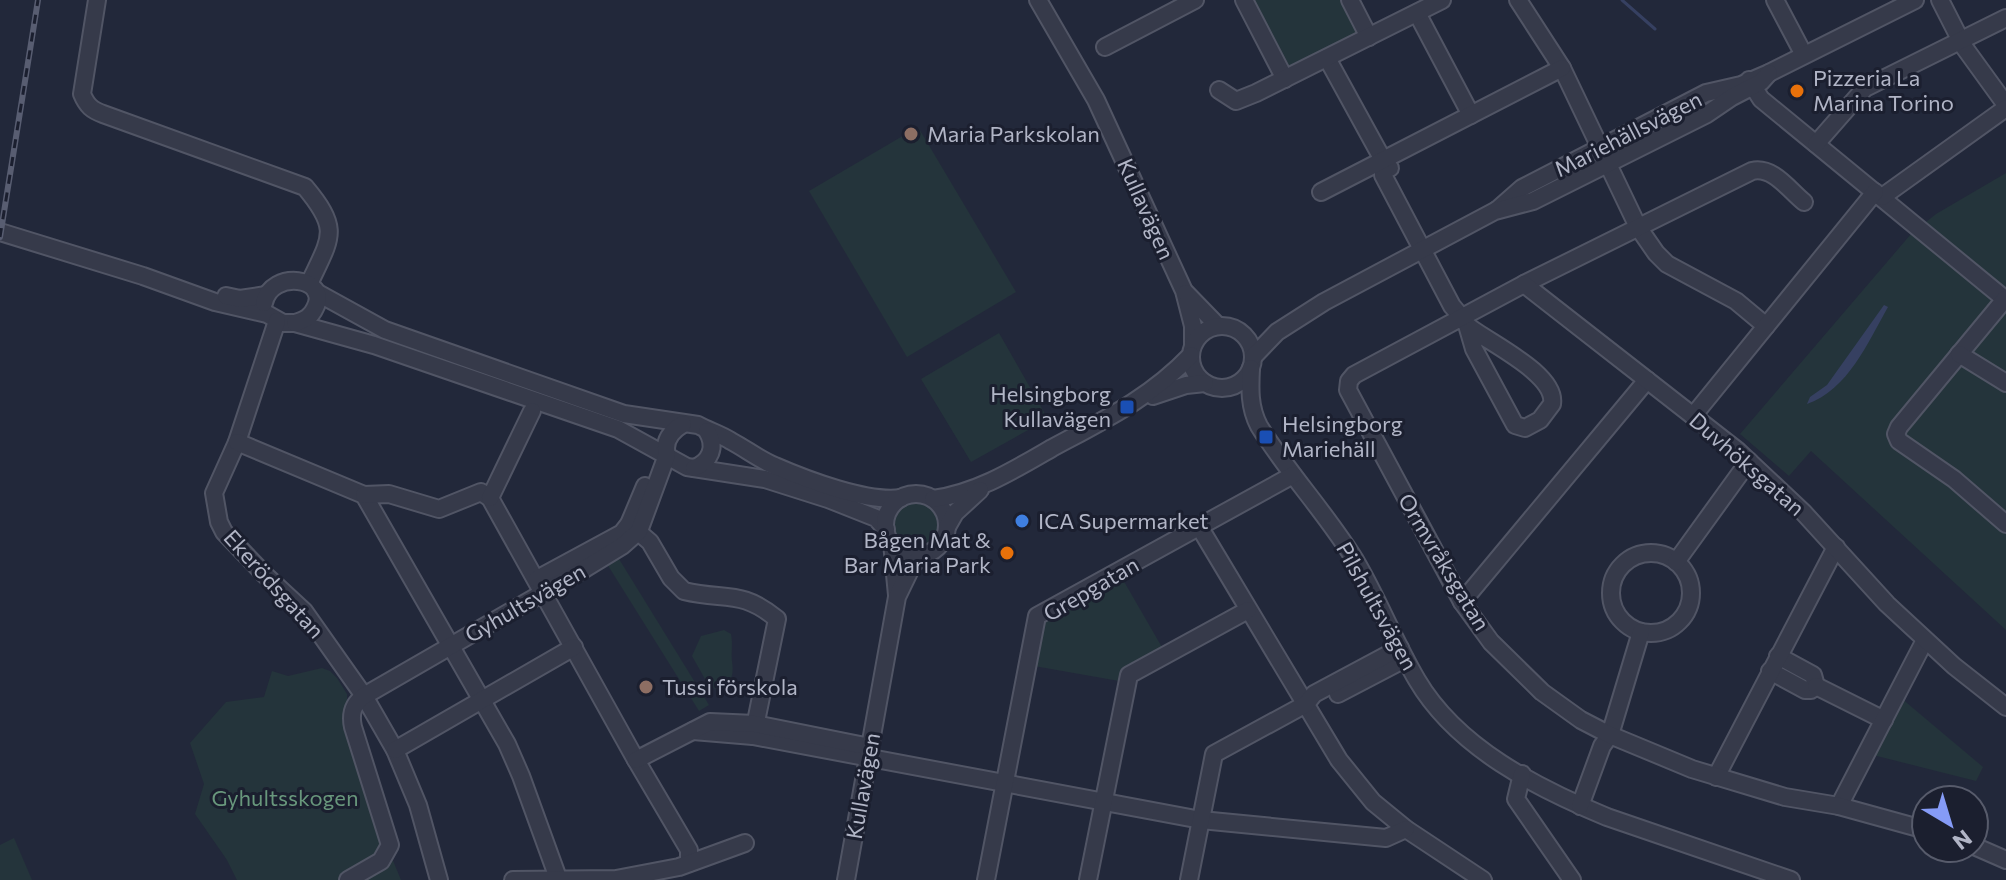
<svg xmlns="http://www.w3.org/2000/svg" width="2006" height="880" font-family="Commissioner,sans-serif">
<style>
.green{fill:#24343b}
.water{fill:#364061}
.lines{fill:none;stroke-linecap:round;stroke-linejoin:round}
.stream{stroke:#364061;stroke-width:3}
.minor-casing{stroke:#515565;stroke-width:20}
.minor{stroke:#363a4a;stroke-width:16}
.rail-casing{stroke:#585d71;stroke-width:6}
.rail{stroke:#1b1f2f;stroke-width:3;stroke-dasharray:9;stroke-linecap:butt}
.food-dot{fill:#e8710a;stroke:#1b1f2f;stroke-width:3}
.education-dot{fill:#8d6e63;stroke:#1b1f2f;stroke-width:3}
.transit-dot{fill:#1a4fb4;stroke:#1b1f2f;stroke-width:3}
.shop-dot{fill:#3f7fe0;stroke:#1b1f2f;stroke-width:3}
.labels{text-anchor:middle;stroke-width:6;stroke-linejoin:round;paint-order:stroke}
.poi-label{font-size:22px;fill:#b1b5c6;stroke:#1b1f2f;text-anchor:start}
.street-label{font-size:22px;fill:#b1b5c6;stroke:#1b1f2f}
.park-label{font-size:22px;fill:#68977c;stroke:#1b1f2f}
</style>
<rect width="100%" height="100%" fill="#22283a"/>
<!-- green -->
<g class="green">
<polygon points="1251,0 1345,0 1362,35 1286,72"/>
<polygon points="918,127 1016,292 907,357 809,191"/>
<polygon points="2006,173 2006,630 1811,451 1789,476 1740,434 1911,234 1936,214"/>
<polygon points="999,333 1048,419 971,462 921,379"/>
<circle cx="916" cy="525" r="23"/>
<polygon points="619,559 709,705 699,711 607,564"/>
<polygon points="1122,578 1163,649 1120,672 1119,681 1034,666 1043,621"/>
<path d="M724,630L731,634C733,644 731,652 732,661C734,676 732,682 719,689L710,688L692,656L701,636Z"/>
<polygon points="322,668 330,671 337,678 347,694 347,728 387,846 401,880 237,880 227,860 195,814 204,784 190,743 226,702 264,697 272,671 288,676"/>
<polygon points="1901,698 1983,767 1976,781 1869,754"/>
<polygon points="14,838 32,880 0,880 0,845"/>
</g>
<!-- water -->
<path class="water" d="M1884,305L1888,307C1868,342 1848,390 1807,404L1810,397L1827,385Z"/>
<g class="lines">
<!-- stream -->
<polyline class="stream" points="1622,0 1655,29"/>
<!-- minor casing -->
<g class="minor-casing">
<g id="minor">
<path d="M97,0L82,94C87,106 92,110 103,114L305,187C341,230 331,237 309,284"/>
<polyline points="1038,0 1096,100 1184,291 1193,326 1193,345"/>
<polyline points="1244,0 1285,79"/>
<polyline points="1350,0 1369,37"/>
<polyline points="1518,0 1562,68 1638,227 1656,253 1667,264 1736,301 1766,326"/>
<polyline points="1775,0 1804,55"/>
<polyline points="1940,0 1964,47 2006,105"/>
<polyline points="1417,13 1471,115"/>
<polyline points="1105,47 1195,0"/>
<polyline points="1327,58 1383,160 1390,168"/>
<polyline points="1749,80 1761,99 2006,300"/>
<polyline points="1219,90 1236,101 1256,93 1442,0"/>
<polyline points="1816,144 1865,88 2006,18"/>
<path d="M1383,160V175L1452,306C1458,312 1463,321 1468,326C1489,343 1557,374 1552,404L1540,420L1525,428L1515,425L1474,349L1467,325"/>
<polyline points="1321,192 1562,68"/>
<polyline points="1882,197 2006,108"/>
<polyline points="1497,210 1522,188 1706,93 1741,85 1769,73 1915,0"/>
<polyline points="0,232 143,276 215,302 267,314 283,323 295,323 374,345 618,429 687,467 765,479 828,499 876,518 886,529"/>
<path d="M1524,284L1752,171C1773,166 1789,190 1804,202"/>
<path d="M316,292L385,330L624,414L698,425C709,431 720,434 731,441C746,449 760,460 775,466C807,480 868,503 901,498"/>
<polyline points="1186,293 1218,326"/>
<polyline points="226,296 240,299 266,295"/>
<polyline points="2005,299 1899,427 1896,434 1899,441 1954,479 2006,524"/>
<path d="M264,303C271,269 331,277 315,308C311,317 305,320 295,323"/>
<polyline points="277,321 237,442 214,493 219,522 224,532 264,574 304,611 364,696 395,750 418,805 439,880"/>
<circle cx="1222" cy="357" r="31"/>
<polyline points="1959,354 2006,383"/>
<polyline points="1253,357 1277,332 1324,302 1495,211 1533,201 1707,114 1732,97 1761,82 1769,73"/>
<path d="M1251,368C1250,388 1249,407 1259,426C1288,473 1326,513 1355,560C1378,599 1394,641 1417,680C1457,748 1537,788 1607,817L1791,880"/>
<polyline points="1153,396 1186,385 1205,383"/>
<polyline points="1693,416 1875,192"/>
<polyline points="237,442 364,495 507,744 521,776 558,878"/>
<path d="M694,468C710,462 717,447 707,431"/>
<circle cx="916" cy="525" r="31"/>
<polyline points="364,495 389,494 439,509 481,492 490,498 636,760 689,850 689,863"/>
<polyline points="490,498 532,411"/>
<path d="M933,499C977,493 1014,470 1052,448C1104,420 1150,398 1191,355"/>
<path d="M629,524L650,542L671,578L684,591C725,601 741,589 777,619L753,736"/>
<polyline points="947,527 955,513 980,490"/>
<polyline points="1200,528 1339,760 1373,802 1406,829 1483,880"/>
<polyline points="892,543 897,595"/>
<circle cx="1651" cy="593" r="40"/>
<polyline points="1676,562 1749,461"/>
<polyline points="537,579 622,533 629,524 645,486"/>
<polyline points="1462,602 1647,380"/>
<polyline points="1770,671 1805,690 1811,690 1816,686 1813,675 1778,656"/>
<polyline points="1816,686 1884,720"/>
<polyline points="1338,694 1405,659"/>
<polyline points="693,731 753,736 1201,820 1386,838 1406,829"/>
<polyline points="395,750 574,647"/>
<polyline points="636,760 710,722 755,724 870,747"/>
<polyline points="1522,774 1516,799 1572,880"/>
<polyline points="1716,777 1836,547"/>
<polyline points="1580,806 1602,746 1610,735 1641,632"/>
<polyline points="1839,806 1925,640"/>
<polyline points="1926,830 1839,806 1785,797 1692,769 1610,735 1581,720 1542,692 1491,642 1462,602 1348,390 1349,381 1354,375 1524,284 1738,451 1803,512 1887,604 1954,666 2006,707"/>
<polyline points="1974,846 2006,860"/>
<path d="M348,880L381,861L390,845L353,727C350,713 353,704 364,696L586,568L622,546L639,531L667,455C663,441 671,431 683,424"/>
<polyline points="513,880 616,879 679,867 745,843"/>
<polyline points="846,880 897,597 913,564 925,554"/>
<polyline points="986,880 1037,616 1293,475"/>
<polyline points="1088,880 1129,675 1248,610"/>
<polyline points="1189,880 1214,754 1306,704 1314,694 1400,648"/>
</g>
</g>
<!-- minor -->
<use href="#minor" class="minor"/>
<!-- rail casing -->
<g class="rail-casing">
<polyline id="rail" points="0,237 38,0"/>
</g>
<!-- rail -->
<use href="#rail" class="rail"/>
</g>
<!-- markers -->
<g class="food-dot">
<circle cx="1797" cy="91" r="8"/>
<circle cx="1007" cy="553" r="8"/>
</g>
<g class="education-dot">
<circle cx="911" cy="134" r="8"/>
<circle cx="646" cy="687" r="8"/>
</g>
<g class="transit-dot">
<rect x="1119" y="399" width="16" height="16" rx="4"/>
<rect x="1258" y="429" width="16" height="16" rx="4"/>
</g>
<circle class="shop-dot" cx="1022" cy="521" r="8"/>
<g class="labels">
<!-- poi labels -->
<g class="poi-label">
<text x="1813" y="86">Pizzeria La<tspan x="1813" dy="25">Marina Torino</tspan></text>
<text x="927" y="142">Maria Parkskolan</text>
<text x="1111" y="402" text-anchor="end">Helsingborg<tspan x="1111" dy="25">Kullavägen</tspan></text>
<text x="1282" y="432">Helsingborg<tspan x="1282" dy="25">Mariehäll</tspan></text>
<text x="1038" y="529">ICA Supermarket</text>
<text x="991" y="548" text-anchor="end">Bågen Mat &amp;<tspan x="991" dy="25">Bar Maria Park</tspan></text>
<text x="662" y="695">Tussi förskola</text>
</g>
<!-- street labels -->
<g class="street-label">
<text transform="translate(1628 134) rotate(-27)" y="8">Mariehällsvägen</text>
<text transform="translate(1146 209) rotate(66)" y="8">Kullavägen</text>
<text transform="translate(1747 464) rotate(41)" y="8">Duvhöksgatan</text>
<text transform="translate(1444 562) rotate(59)" y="8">Ormvråksgatan</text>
<text transform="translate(274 584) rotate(48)" y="8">Ekerödsgatan</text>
<text transform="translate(1091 589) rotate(-30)" y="8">Grepgatan</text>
<text transform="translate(525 603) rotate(-30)" y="8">Gyhultsvägen</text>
<text transform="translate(1377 606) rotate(61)" y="8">Pilshultsvägen</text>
<text transform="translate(863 786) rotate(-80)" y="8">Kullavägen</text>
</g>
<!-- park labels -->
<g class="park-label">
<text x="285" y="806">Gyhultsskogen</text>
</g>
</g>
<!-- north arrow -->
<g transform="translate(1950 824) rotate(142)"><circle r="38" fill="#1b1f2f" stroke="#575b6b" stroke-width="2"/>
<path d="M0-6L14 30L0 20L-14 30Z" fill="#859bf7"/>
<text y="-12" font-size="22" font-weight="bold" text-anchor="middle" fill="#b1b5c6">N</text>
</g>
</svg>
